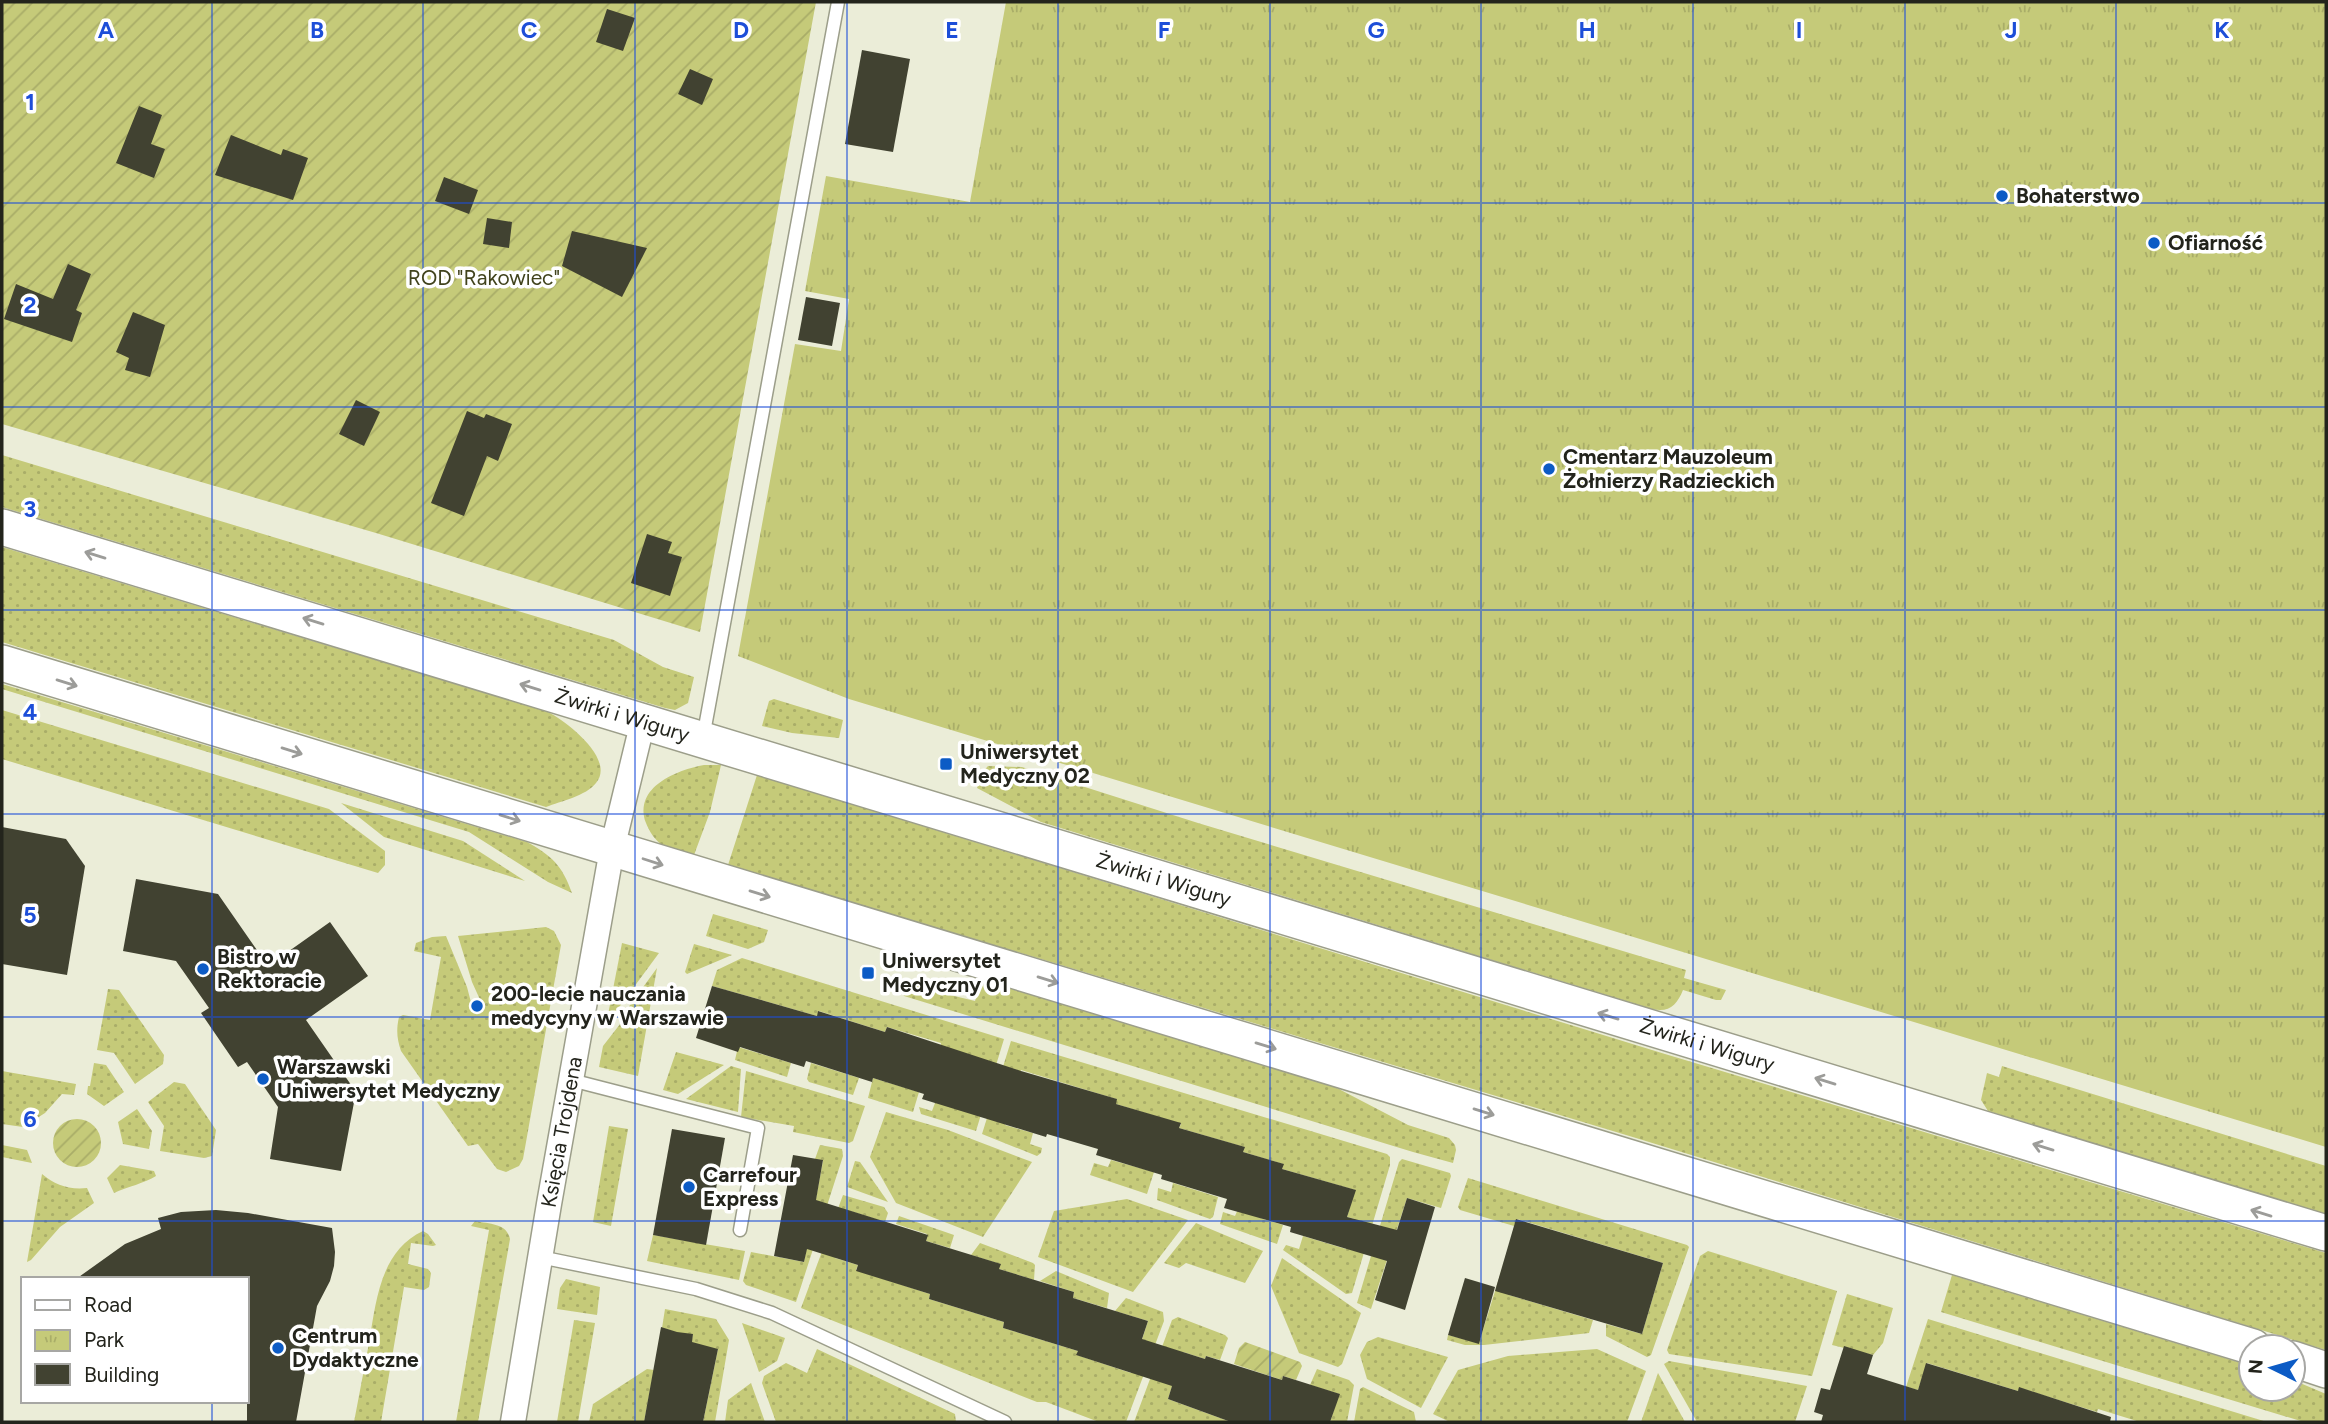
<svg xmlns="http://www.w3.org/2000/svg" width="2328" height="1424" font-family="Figtree,sans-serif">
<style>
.grass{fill:url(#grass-dots)}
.park{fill:url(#park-tufts)}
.garden{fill:url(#garden-furrows)}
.building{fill:#414231}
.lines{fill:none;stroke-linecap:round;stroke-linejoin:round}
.lane-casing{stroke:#9c9e8a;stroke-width:15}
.street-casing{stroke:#9c9e8a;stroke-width:27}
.secondary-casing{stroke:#9c9e8a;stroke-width:38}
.lane{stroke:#fff;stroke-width:12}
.street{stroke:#fff;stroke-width:24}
.secondary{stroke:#fff;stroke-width:35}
.oneway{stroke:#9c9c99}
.grid{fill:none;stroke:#1d4ed8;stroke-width:2;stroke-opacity:0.55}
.poi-dot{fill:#0c5bc5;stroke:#fff;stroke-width:2.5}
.labels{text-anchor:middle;stroke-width:7;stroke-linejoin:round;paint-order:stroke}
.poi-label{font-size:21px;font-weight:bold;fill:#23241c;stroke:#fff;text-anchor:start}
.park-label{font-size:21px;fill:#41431d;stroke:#fff}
.street-label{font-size:21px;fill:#23241c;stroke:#fff}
.grid-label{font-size:23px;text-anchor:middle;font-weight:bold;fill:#1d4ed8;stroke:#fff;stroke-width:7;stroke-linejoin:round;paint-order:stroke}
</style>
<defs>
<pattern id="grass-dots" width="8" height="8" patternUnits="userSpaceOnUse" patternTransform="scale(1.75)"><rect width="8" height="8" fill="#c5ca79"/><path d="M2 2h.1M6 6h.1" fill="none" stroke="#a9ad68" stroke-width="1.8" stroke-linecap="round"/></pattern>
<pattern id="park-tufts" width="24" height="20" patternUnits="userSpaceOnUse" patternTransform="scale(1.75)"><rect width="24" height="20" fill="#c5ca79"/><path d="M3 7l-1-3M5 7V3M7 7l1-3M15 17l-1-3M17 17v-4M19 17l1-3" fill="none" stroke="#a9ad68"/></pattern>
<pattern id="garden-furrows" width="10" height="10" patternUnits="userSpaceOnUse" patternTransform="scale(1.75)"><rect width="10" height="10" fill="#c5ca79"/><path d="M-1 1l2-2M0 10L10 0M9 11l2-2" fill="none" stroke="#a9ad68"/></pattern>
</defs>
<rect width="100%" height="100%" fill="#ebedd8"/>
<!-- grass -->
<g class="grass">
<polygon points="2,455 614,640 663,667 694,677 688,703 675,710 665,708 2,507"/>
<path d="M2,547L548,712C566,721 616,759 596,783C586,796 561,801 546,807L2,642Z"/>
<path d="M2,684L527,842C552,856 562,865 572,893L548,882L469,832L2,689Z"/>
<polygon points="774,699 843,720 839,738 792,733 762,726 769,701"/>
<polygon points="2,710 329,809 385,851 385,865 378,873 2,759"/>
<path d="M704,765H721L710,812L694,855C684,852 671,850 662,845C655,840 649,831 646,823C633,787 677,770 704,765Z"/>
<path d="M988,766L1022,767L1198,823L1686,970L1684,978L1726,990L1721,1000H1716L1683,990C1677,1005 1669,1013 1652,1009L1041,822L977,788L981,774Z"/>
<polygon points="757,775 1665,1054 2326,1253 2326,1350 1636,1138 728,865"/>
<polygon points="341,803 463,841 525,881 384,837"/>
<polygon points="713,914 768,930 764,942 748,949 706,936"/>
<path d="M546,927L554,931L561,945L523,1159L519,1166L506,1172L497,1169L478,1144L468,1146L401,1051C397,1039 396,1030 399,1017L403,1015L430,1020L441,957L414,951L416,943L432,937L446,936L467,987L473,1010L482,1004L472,982L458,936Z"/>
<polygon points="622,943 659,953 606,1025"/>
<polygon points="694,944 732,955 687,974 685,972"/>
<polygon points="742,958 1004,1039 976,1131 921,1114 919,1107 932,1111 935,1103 941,1043 887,1027 885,1032 819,1011 817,1016 712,986 717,970"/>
<polygon points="657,968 638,1076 599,1067 603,1046 624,1019 622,1016"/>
<polygon points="915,980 947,984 946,994 975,1001 982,980 1335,1087 1408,1125 1449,1138 1455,1145 1456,1150 1453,1163 1413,1152 904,996 899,987 900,983 912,983"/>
<polygon points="108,989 119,990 164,1055 163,1064 135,1084 114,1053 97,1050"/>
<polygon points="1011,1041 1387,1154 1390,1157 1390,1165 1352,1293 1346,1294 1283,1250 1286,1245 1299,1249 1303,1236 1346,1249 1355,1219 1347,1217 1355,1190 1282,1169 1283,1164 1243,1152 1244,1147 1179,1128 1181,1124 1116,1104 1116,1099 1021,1070 1005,1125 1033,1133 1030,1144 1042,1148 1041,1153 1037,1156 982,1134"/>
<polygon points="738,1047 791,1063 787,1077 735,1060"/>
<polygon points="676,1052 724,1065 678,1094 663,1090"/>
<polygon points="94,1063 106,1065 124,1092 104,1106 87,1094 88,1086 90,1086"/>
<polygon points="811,1063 859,1078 853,1095 809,1082 807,1079"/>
<polygon points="731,1066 741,1069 738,1112 686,1099"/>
<polygon points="2002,1066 2326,1166 2326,1214 1988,1111 1981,1100 1987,1073 1999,1077"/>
<polygon points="2,1071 76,1084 74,1095 62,1094 45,1113 23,1127 2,1124"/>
<polygon points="746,1071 865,1106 853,1141 849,1143 793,1132 794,1126 741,1117"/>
<polygon points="873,1078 919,1092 913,1112 868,1098"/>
<polygon points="174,1082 185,1084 216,1130 212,1156 204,1158 160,1151 164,1126 148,1102"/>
<polygon points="137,1109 152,1131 149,1149 123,1144 118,1122"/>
<polygon points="886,1112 948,1130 1032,1162 983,1237 896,1203 870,1157"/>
<polygon points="609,1126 628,1129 611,1226 593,1222"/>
<polygon points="2,1145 27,1150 32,1163 2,1157"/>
<polygon points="820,1145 842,1149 843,1156 796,1302 746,1285 743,1281 751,1252 804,1262 823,1161 815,1159"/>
<polygon points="1402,1159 1450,1173 1451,1176 1441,1208 1407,1198 1371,1309 1357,1303 1399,1162"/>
<polygon points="1111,1160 1154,1172 1147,1194 1090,1175 1094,1163 1108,1167"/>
<polygon points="855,1161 860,1162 888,1202 847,1187"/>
<path d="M120,1165L154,1171L156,1176C145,1183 127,1187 114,1193L107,1178Z"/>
<path d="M42,1174C55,1185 69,1190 87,1188L94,1203L60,1227L31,1260L27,1262Z"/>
<polygon points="1468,1178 1687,1245 1689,1247 1651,1355 1647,1357 1606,1336 1606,1324 1642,1334 1663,1263 1517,1219 1514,1226 1460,1210 1458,1207"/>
<polygon points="1173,1183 1218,1197 1213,1217 1210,1219 1157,1200 1158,1188 1171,1192"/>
<polygon points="843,1195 884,1207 888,1213 885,1222 850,1211 835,1258 858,1265 856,1270 930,1294 929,1299 1004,1322 1003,1328 1078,1351 1077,1355 1131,1373 1148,1321 1115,1311 1126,1298 1163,1312 1164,1321 1126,1422 1099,1422 1046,1402 1037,1402 801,1308"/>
<polygon points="1127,1199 1188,1220 1133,1292 1038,1257 1054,1211"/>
<polygon points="1239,1207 1263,1219 1283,1225 1277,1244 1220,1224 1223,1212 1235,1216"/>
<polygon points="899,1216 954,1235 950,1248 926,1241 927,1234 896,1224"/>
<path d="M475,1221C489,1224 507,1223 510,1239L478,1422H456L489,1230L471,1226Z"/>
<polygon points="1196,1223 1263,1251 1245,1283 1186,1263 1179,1268 1164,1263"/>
<path d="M423,1231L428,1234L436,1245L433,1246L411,1243L408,1264L428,1269L431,1273L429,1287L424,1290L404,1287L381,1422H354C359,1396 364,1369 369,1343C376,1302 380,1251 423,1231Z"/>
<polygon points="653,1235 745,1251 739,1280 647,1261"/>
<polygon points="980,1243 1033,1263 1035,1265 1034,1280 999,1269 1000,1264 971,1255"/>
<polygon points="1708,1251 1837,1291 1812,1376 1669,1354 1667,1350 1700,1256"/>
<polygon points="1282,1258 1361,1313 1342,1364 1338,1367 1299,1353 1271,1286"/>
<polygon points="1504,1262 1509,1295 1593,1320 1589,1333 1484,1345 1465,1345 1447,1340 1448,1335 1479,1343"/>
<polygon points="1056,1271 1109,1293 1107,1308 1073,1298 1074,1292 1040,1281"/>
<polygon points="1952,1275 2251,1366 2251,1389 2293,1389 2293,1380 2326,1394 2326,1422 2304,1422 1941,1312"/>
<polygon points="566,1279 600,1287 597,1315 557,1309 560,1288"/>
<polygon points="1847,1294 1893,1308 1883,1343 1873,1355 1832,1345"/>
<polygon points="665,1309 716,1319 729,1340 715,1422 703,1422 718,1349 690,1349 693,1334 691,1334 690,1339 662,1328"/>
<polygon points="1178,1317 1225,1335 1228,1338 1220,1360 1206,1356 1205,1359 1183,1352 1168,1399 1231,1422 1134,1422 1172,1320"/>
<polygon points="1928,1319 2267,1422 2140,1422 2098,1409 2097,1412 2020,1388 2018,1391 1927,1363 1918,1390 1906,1387"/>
<polygon points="574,1320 595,1323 578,1422 557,1422"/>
<polygon points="742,1323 785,1338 777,1361 759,1372"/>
<polygon points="1378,1337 1448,1357 1421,1408 1367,1379 1360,1355 1367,1342"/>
<polygon points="817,1349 955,1414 956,1422 776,1422 762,1383 764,1376 786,1363 807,1373"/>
<polygon points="1597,1349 1646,1371 1627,1422 1450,1422 1433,1414 1458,1370 1508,1356"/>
<polygon points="1669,1361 1807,1386 1795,1422 1697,1422 1664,1364"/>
<polygon points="647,1369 654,1370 644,1422 589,1422 593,1404"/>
<polygon points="1317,1369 1349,1380 1354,1385 1347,1422 1330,1422 1339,1394 1310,1385"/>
<polygon points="1658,1373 1685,1422 1641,1422"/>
<polygon points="751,1383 765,1422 725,1422 728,1400"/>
<polygon points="1363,1387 1414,1412 1416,1422 1354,1422 1360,1389"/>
</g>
<!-- park -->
<polygon class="park" points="1006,2 2326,2 2326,1147 849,699 738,656 795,344 841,351 849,299 805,291 826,176 970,202"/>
<!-- garden -->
<g class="garden">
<polygon points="2,2 816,2 700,632 376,533 2,424"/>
<circle cx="77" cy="1143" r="24"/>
<polygon points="1245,1342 1300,1362 1302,1366 1296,1380 1283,1376 1282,1380 1234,1364 1239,1348"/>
</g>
<!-- building -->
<g class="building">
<polygon points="607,9 635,18 623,51 596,42"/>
<polygon points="862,50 910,59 893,152 845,144"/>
<polygon points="690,69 713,79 702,105 678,94"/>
<polygon points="139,106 162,115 151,144 165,149 154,178 116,163"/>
<polygon points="231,135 281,155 283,149 308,158 293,200 215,175"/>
<polygon points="444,177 478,190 469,214 435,201"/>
<polygon points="487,218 512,222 509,248 483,244"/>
<polygon points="572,231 647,248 622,297 562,266"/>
<polygon points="68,264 91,274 76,310 82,313 72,342 4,319 16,284 53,299"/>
<polygon points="806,297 840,303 832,346 798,340"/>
<polygon points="133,312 165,325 150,377 125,370 129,358 116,352"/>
<polygon points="356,400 380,412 364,446 339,434"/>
<polygon points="467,411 484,418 486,414 512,424 498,461 487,456 464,516 431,503"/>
<polygon points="647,534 672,542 668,553 682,557 670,596 631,583"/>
<polygon points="2,827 66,839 85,866 67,975 2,964"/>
<polygon points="136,879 218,894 268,966 330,922 368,976 306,1020 356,1092 341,1171 270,1159 278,1107 247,1062 238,1067 201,1013 209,1008 176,961 123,951"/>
<polygon points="712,986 817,1016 818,1011 885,1032 887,1027 1021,1071 1117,1099 1116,1104 1181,1123 1179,1128 1245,1147 1243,1152 1284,1164 1282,1169 1356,1190 1347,1217 1397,1230 1407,1198 1435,1207 1405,1310 1375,1300 1387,1261 1290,1232 1291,1227 1224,1208 1227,1199 1161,1179 1162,1175 1096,1155 1098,1149 1047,1134 1046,1137 922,1099 924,1094 873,1078 872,1082 806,1061 804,1067 740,1047 738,1052 696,1038"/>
<polygon points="672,1129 725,1138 706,1245 653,1235"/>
<polygon points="793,1155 823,1160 816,1200 928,1235 926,1241 1001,1264 999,1269 1074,1292 1073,1298 1148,1321 1142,1339 1205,1359 1206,1356 1282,1380 1283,1376 1340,1394 1330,1422 1231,1422 1168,1399 1172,1386 1076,1355 1078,1351 1003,1328 1004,1322 929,1299 930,1294 856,1271 858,1265 807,1249 804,1262 774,1256"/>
<polygon points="216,1210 248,1213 332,1228 335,1252 334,1266 330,1281 317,1306 296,1422 247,1422 247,1279 76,1279 125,1244 161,1229 158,1218 181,1212"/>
<polygon points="1516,1219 1663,1263 1642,1334 1495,1291"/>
<polygon points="1465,1278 1495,1287 1479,1344 1448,1335"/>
<polygon points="661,1327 677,1332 693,1334 692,1342 718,1349 703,1422 644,1422"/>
<polygon points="1844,1346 1873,1355 1867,1374 1918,1390 1926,1363 2018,1391 2019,1387 2111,1417 2110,1422 1821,1422 1823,1415 1814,1412 1821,1388 1830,1390"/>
</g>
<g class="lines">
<!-- lane casing -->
<g class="lane-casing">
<g id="lane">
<polyline points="703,738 838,2"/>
<polyline points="571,1080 758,1128 740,1230"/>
<polyline points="540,1257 696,1289 772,1313 1005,1422"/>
</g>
</g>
<!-- street casing -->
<g class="street-casing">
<g id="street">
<path id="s1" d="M513,1422L549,1204L612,849L643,721"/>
</g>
</g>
<!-- secondary casing -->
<g class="secondary-casing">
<g id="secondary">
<path id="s2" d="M2,527L2326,1233"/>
<polyline points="2,663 2253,1347"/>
<polyline points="2293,1359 2326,1370"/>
</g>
</g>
<!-- lane -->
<use href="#lane" class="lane"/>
<!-- street -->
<use href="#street" class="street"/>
<!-- secondary -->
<use href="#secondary" class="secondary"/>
</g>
<!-- one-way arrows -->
<defs><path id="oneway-shaft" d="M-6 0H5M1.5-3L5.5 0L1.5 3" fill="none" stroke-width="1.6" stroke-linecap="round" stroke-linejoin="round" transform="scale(1.75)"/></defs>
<g class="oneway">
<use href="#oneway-shaft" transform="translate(95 555) rotate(-163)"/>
<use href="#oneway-shaft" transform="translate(313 621) rotate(-163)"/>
<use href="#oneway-shaft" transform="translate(67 683) rotate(17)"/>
<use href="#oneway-shaft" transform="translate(530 687) rotate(-163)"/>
<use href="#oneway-shaft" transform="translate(292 751) rotate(17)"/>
<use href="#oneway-shaft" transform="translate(510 818) rotate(17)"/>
<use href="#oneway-shaft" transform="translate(653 862) rotate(18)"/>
<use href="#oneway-shaft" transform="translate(760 894) rotate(17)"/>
<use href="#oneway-shaft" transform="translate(1048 980) rotate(17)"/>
<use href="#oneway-shaft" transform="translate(1608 1016) rotate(-163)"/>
<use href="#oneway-shaft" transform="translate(1266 1046) rotate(17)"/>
<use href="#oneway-shaft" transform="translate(1825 1081) rotate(-163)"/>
<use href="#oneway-shaft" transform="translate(1484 1112) rotate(17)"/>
<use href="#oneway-shaft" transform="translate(2043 1147) rotate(-163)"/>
<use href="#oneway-shaft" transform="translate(2261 1213) rotate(-163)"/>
</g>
<!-- grid -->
<path class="grid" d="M212,2V1279M423,2V1422M635,2V1422M847,2V1422M1058,2V1422M1270,2V1422M1481,2V1422M1693,2V1422M1905,2V1422M2116,2V1422M2,203H2326M2,407H2326M2,610H2326M2,814H2326M2,1017H2326M2,1221H2326M212,1401V1422"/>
<!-- markers -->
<g class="poi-dot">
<circle cx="2002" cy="196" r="7"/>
<circle cx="2154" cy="243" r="7"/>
<circle cx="1549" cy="469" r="7"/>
<rect x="939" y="757" width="14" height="14" rx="3.5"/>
<circle cx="203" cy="969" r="7"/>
<rect x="861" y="966" width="14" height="14" rx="3.5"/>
<circle cx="477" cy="1006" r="7"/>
<circle cx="263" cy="1079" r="7"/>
<circle cx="689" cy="1187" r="7"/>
<circle cx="278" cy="1348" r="7"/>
</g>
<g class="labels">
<!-- poi labels -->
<g class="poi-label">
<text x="2016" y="203">Bohaterstwo</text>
<text x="2168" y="250">Ofiarność</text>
<text x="1563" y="464">Cmentarz Mauzoleum<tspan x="1563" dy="24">Żołnierzy Radzieckich</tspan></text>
<text x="960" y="759">Uniwersytet<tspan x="960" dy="24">Medyczny 02</tspan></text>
<text x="217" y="964">Bistro w<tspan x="217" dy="24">Rektoracie</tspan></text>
<text x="882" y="968">Uniwersytet<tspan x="882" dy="24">Medyczny 01</tspan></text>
<text x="491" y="1001">200-lecie nauczania<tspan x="491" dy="24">medycyny w Warszawie</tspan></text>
<text x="277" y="1074">Warszawski<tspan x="277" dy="24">Uniwersytet Medyczny</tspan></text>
<text x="703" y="1182">Carrefour<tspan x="703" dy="24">Express</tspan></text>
<text x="292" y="1343">Centrum<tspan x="292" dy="24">Dydaktyczne</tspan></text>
</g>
<!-- park labels -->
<g class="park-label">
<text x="484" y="285">ROD "Rakowiec"</text>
</g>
<!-- street labels -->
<g class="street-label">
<text dy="7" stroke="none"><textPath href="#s2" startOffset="648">Żwirki i Wigury</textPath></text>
<text dy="7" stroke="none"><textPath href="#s2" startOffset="1214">Żwirki i Wigury</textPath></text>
<text dy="7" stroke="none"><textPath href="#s2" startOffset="1782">Żwirki i Wigury</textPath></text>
<text dy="7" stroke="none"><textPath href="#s1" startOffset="294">Księcia Trojdena</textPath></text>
</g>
</g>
<g class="grid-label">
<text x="106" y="38">A</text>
<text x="317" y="38">B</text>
<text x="529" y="38">C</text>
<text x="741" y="38">D</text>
<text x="952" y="38">E</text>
<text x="1164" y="38">F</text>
<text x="1376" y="38">G</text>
<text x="1587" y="38">H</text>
<text x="1799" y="38">I</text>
<text x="2011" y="38">J</text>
<text x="2222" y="38">K</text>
<text x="30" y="110">1</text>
<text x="30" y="313">2</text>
<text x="30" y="517">3</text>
<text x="30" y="720">4</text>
<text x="30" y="923">5</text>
<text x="30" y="1127">6</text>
</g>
<!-- border -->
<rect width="2328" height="1424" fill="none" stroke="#23241c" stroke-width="7"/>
<!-- legend -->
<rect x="21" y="1277" width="228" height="126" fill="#ffffff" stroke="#a7a7a4" stroke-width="2"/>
<rect x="35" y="1300" width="35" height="10" fill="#ffffff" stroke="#a7a7a4" stroke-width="2"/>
<text x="84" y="1312" font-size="21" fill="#23241c">Road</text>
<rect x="35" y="1330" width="35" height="21" fill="url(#park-tufts)" stroke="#a7a7a4" stroke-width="2"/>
<text x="84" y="1347" font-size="21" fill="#23241c">Park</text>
<rect x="35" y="1364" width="35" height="21" fill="#414231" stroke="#a7a7a4" stroke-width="2"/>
<text x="84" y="1382" font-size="21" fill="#23241c">Building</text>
<!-- north arrow -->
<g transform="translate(2272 1368) rotate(275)"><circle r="33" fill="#ffffff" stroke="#a7a7a4" stroke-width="2"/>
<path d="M0-5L12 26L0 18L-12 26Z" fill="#0c5bc5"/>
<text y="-10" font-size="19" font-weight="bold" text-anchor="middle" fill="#23241c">N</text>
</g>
</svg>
